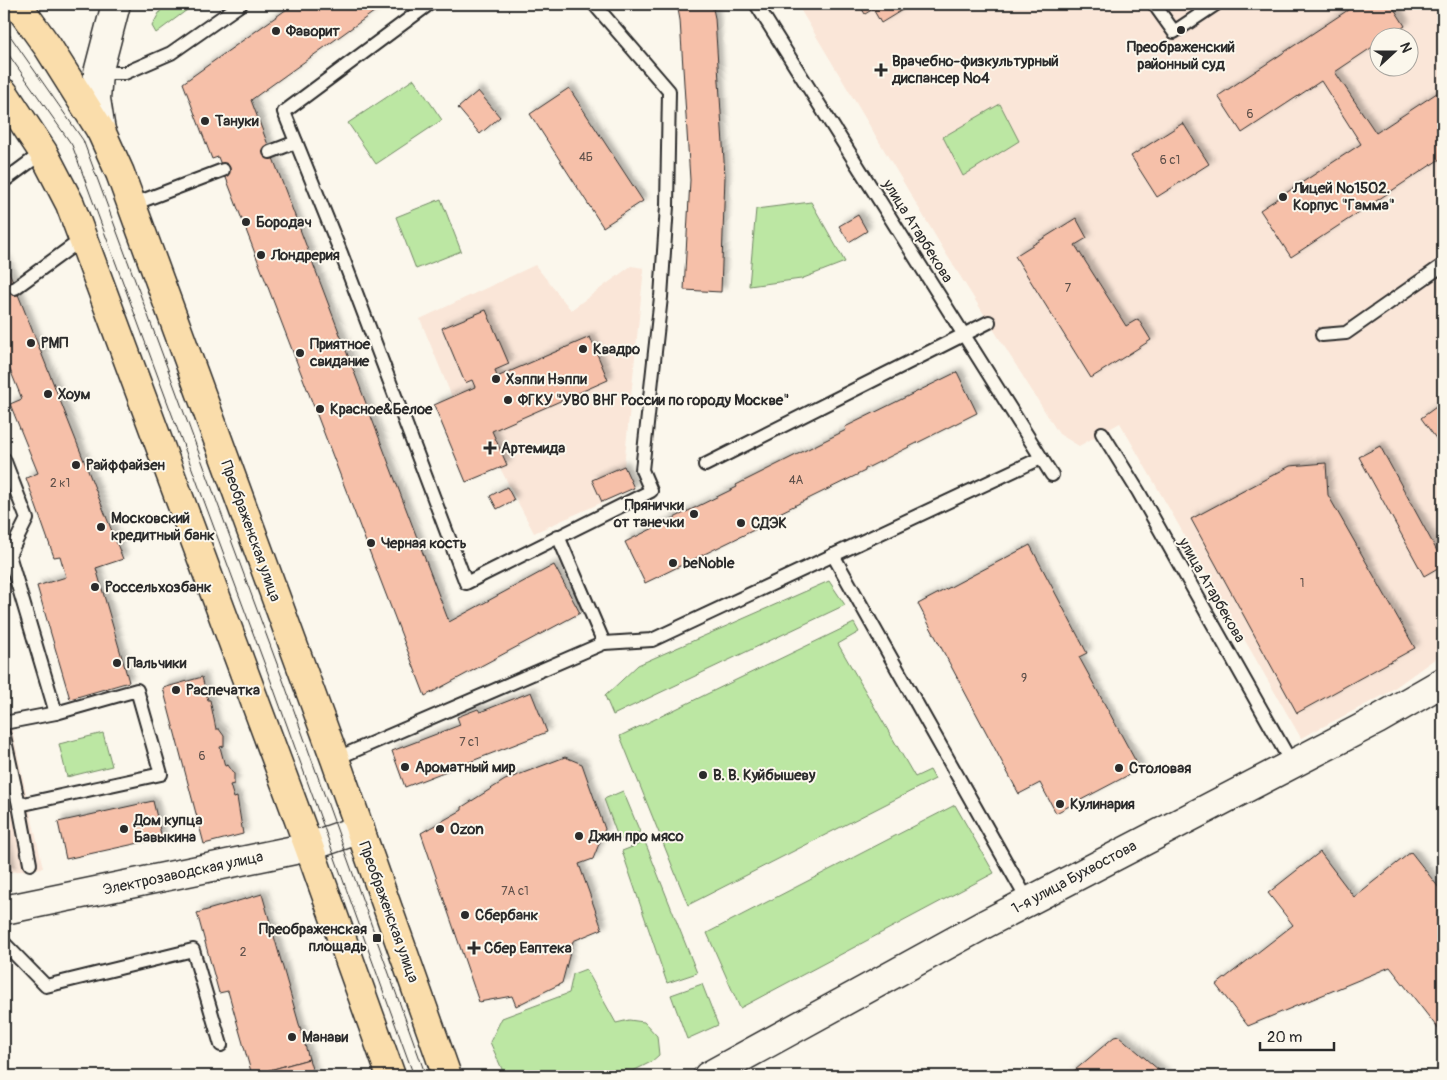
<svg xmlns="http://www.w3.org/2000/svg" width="1447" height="1080" font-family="Pangolin,sans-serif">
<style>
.built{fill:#fae6d8;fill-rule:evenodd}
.green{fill:#bce7a3;stroke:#748967}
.building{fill:#f6c0a9;stroke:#2b2b2b;filter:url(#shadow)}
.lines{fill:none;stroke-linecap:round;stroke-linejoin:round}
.lane-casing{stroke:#2b2b2b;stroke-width:16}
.secondary-casing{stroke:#2b2b2b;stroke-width:31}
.primary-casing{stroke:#2b2b2b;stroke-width:31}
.lane{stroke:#fbf7ec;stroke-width:12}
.secondary{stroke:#fbf7ec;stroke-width:28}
.primary{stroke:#faddab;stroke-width:28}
.tram{stroke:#2b2b2b;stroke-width:1}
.poi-dot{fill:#2b2b2b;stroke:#fbf7ec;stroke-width:2}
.labels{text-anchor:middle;stroke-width:4;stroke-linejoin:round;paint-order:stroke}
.number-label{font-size:12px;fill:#5e504a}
.poi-label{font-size:15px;font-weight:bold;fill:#2b2b2b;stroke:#fbf7ec;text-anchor:start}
.street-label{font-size:15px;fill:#2b2b2b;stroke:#fbf7ec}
</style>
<defs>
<filter id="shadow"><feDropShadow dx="4.5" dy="-4.5" stdDeviation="2.5" flood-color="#0004"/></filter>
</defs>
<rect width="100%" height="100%" fill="#fbf7ec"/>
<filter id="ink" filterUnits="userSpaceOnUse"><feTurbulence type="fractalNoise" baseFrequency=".02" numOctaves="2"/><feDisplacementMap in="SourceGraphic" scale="10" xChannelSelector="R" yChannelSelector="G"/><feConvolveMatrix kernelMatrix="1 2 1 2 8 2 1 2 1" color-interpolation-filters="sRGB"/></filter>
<g filter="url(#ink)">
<!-- built -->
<g class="built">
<path d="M797,4H1443V653L1386,694L1301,738L1120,423L1079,446L1059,434L945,252ZM1380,38H1410V68H1380Z"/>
<polygon points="535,265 571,310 631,266 644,268 624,466 634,488 534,533 500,468 466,482 434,405 452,397 420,319"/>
<polygon points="4,694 43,868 4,873"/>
</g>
<!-- green -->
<g class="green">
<polygon points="164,4 195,4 156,33 152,26"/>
<polygon points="414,79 442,120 376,164 348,123"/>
<polygon points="1000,104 1019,141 963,176 943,137"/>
<polygon points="441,199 461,251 416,269 396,217"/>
<polygon points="811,202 845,262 801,279 749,286 756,209"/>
<polygon points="829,581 845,605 613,715 605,696 638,665"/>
<polygon points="854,623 859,632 838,644 915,777 930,770 935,779 688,905 620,736"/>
<polygon points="103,733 112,766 67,777 59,744"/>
<polygon points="623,791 640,832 619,840 604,799"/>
<polygon points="955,805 994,873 740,1008 707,933"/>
<polygon points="645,842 697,973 667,983 622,851"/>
<polygon points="586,969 616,1023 629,1020 644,1022 657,1036 659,1055 651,1062 623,1076 505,1076 490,1042 502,1018 569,993 573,974"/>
<polygon points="702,984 718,1025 687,1039 671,995"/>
</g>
<!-- building -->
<g class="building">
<polygon points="294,4 385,4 251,100 449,622 554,565 580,613 425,696 218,157 212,159 183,83"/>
<polygon points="677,4 712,4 715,18 725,176 721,292 684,290 690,180 680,20"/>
<polygon points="859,4 912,4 881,23 873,9 865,14"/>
<polygon points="1357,4 1391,4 1405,26 1387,38 1380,38 1380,42 1335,72 1376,133 1443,89 1443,157 1291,257 1260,210 1361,144 1321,81 1242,133 1218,96"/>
<polygon points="569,88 643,201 603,227 530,114"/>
<polygon points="478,91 500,117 480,134 458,108"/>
<polygon points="1183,123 1209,164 1157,197 1131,156"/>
<polygon points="858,215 867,231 849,242 839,226"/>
<polygon points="1076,218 1087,238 1075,245 1126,326 1138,319 1151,340 1091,378 1015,256"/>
<polygon points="4,259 123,559 96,568 129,682 70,699 37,586 66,577 60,556 54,557 26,478 38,473 10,404 22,399 4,355"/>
<polygon points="486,310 509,364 495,370 497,377 590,337 608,380 492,431 507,465 466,482 434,405 475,387 472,380 465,383 442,328"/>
<polygon points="957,372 977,413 865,469 865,471 757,524 758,528 645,583 625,542 737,487 736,485 846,430 845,427"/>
<polygon points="1443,402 1443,448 1421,418"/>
<polygon points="1380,446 1443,562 1443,565 1424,576 1359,457"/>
<polygon points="1326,463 1328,495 1415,648 1297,713 1191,519 1290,466"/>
<polygon points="624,466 634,488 602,502 592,480"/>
<polygon points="507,487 514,500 497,509 490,496"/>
<polygon points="1030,545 1087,653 1079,657 1140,769 1056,813 1040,783 1019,794 918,604"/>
<polygon points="202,677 208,700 210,700 216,729 219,729 224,736 224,746 220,747 225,766 228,765 234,774 234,784 230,785 234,798 237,797 243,834 204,844 163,688"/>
<polygon points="531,692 547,732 405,787 392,751 460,725 457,717 478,709 480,712"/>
<polygon points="565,757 582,764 605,829 593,859 579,864 602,929 573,941 562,983 516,1006 512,996 479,1002 421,833 462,810 462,807 505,780"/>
<polygon points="153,801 162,838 66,859 58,822"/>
<polygon points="4,838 11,871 4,873"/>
<polygon points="1320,852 1354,897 1411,852 1443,893 1443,1035 1390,967 1248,1026 1216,985 1293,925 1268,893"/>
<polygon points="262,894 309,1059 252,1075 228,991 219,993 197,913"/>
<polygon points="1119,1036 1166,1076 1068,1076 1114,1037"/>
<polygon points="309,1059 314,1076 249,1076 252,1075"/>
</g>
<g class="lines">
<!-- lane casing -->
<g class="lane-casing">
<g id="lane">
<polyline points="429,4 284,112 341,253 466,583 651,491 642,470 661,297 667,206 669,91 594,4"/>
<polyline points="756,4 1052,475"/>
<polyline points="1154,4 1174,32 1216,4"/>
<polyline points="98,73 125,73 171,53 241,4"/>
<polyline points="270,152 296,142"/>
<polyline points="4,181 43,152"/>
<polyline points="131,205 223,170"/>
<polyline points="15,288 82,239"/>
<polyline points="1322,335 1346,333 1443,265"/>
<polyline points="1102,433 1138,491 1292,764"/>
<polyline points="4,459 27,519 9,555 56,713"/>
<polyline points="705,465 989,322"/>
<polyline points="558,536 604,643"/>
<polyline points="833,555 1028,901"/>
<polyline points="4,723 56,713 137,690 161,774 19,805 4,736"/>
<polyline points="335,759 604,643 652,640 1041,458"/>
<polyline points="19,805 30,864"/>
<polyline points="4,943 46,986 193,950 221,1045"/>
</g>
</g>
<!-- secondary casing -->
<g class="secondary-casing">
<g id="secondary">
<polyline points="101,131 96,99 98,73 116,4"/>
<polyline points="4,910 309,847 360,829"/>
<polyline points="708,1076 985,924 1377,720 1443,682"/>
</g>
</g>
<!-- primary casing -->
<g class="primary-casing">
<g id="primary">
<polyline points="17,4 48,47 101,131 120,173 335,759 447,1076"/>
<polyline points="4,93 43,152 70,204 309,847 391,1076"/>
</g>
</g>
<!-- lane -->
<use href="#lane" class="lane"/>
<!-- secondary -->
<use href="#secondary" class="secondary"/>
<!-- primary -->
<use href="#primary" class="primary"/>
<!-- tram -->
<g class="tram">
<polyline points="4,27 83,140 283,680 426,1076"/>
<polyline points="4,48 72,145 272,684 414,1076"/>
</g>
</g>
</g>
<!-- markers -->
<g class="poi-dot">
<circle cx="1181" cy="30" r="5"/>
<circle cx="276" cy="31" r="5"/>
<path d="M878.5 62.5h5v5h5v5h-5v5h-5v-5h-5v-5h5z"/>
<circle cx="205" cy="121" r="5"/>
<circle cx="1283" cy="197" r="5"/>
<circle cx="246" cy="222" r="5"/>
<circle cx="261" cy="255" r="5"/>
<circle cx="31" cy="343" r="5"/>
<circle cx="583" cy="349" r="5"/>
<circle cx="300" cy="353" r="5"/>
<circle cx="496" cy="379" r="5"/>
<circle cx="48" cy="394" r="5"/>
<circle cx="508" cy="400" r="5"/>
<circle cx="320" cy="409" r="5"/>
<path d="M487.5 440.5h5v5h5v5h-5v5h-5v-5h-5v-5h5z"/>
<circle cx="76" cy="465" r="5"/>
<circle cx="694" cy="514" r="5"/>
<circle cx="741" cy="523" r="5"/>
<circle cx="101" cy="527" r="5"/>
<circle cx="371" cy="543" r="5"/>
<circle cx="673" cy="563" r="5"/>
<circle cx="95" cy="587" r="5"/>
<circle cx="117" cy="663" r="5"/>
<circle cx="176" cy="690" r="5"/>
<circle cx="405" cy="767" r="5"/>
<circle cx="1119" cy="768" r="5"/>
<circle cx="703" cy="775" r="5"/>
<circle cx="1060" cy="804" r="5"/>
<circle cx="124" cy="829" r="5"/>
<circle cx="440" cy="829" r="5"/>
<circle cx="579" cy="836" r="5"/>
<circle cx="465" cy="915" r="5"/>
<rect x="372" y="933" width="10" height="10" rx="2.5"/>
<path d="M471.5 940.5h5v5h5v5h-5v5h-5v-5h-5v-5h5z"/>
<circle cx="292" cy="1037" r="5"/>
</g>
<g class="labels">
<!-- number labels -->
<g class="number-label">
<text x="1250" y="118">6</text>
<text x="586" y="161">4Б</text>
<text x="1170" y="164">6 с1</text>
<text x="1068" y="292">7</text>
<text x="796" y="484">4А</text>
<text x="60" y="487">2 к1</text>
<text x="1302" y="587">1</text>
<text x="1024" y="682">9</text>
<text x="469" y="746">7 с1</text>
<text x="202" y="760">6</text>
<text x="515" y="895">7А с1</text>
<text x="243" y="956">2</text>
</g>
<!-- poi labels -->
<g class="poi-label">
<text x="286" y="36">Фаворит</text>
<text x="1181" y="52" text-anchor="middle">Преображенский<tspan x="1181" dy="17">районный суд</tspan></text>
<text x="892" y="66">Врачебно-физкультурный<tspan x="892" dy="17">диспансер №4</tspan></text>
<text x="215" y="126">Тануки</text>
<text x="1293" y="193">Лицей №1502.<tspan x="1293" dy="17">Корпус "Гамма"</tspan></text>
<text x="256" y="227">Бородач</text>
<text x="271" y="260">Лондрерия</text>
<text x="41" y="348">РМП</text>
<text x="310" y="349">Приятное<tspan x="310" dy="17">свидание</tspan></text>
<text x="593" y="354">Квадро</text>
<text x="506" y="384">Хэппи Нэппи</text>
<text x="58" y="399">Хоум</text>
<text x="518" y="405">ФГКУ "УВО ВНГ России по городу Москве"</text>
<text x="330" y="414">Красное&amp;Белое</text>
<text x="501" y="453">Артемида</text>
<text x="86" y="470">Райффайзен</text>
<text x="684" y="510" text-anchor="end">Прянички<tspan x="684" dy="17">от танечки</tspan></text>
<text x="111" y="523">Московский<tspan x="111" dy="17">кредитный банк</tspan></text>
<text x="751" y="528">СДЭК</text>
<text x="381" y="548">Черная кость</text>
<text x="683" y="568">beNoble</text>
<text x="105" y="592">Россельхозбанк</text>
<text x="127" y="668">Пальчики</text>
<text x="186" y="695">Распечатка</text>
<text x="415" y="772">Ароматный мир</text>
<text x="1129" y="773">Столовая</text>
<text x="713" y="780">В. В. Куйбышеву</text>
<text x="1070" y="809">Кулинария</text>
<text x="134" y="825">Дом купца<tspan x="134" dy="17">Бавыкина</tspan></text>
<text x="450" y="834">Ozon</text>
<text x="589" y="841">Джин про мясо</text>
<text x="475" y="920">Сбербанк</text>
<text x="367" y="934" text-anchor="end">Преображенская<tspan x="367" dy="17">площадь</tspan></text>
<text x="484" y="953">Сбер Еаптека</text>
<text x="302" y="1042">Манави</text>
</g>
<!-- street labels -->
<g class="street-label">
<text transform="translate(918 231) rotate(58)" y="5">улица Атарбекова</text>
<text transform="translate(251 531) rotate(70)" y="5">Преображенская улица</text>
<text transform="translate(1212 590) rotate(60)" y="5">улица Атарбекова</text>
<text transform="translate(183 873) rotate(-12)" y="5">Электрозаводская улица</text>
<text transform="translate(1074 877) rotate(-28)" y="5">1-я улица Бухвостова</text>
<text transform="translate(389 912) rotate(70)" y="5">Преображенская улица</text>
</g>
</g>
<!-- margin -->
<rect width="1447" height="1080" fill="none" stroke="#fbf7ec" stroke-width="20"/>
<rect x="10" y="10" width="1427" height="1060" fill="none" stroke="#2b2b2b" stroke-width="2" filter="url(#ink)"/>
<!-- north arrow -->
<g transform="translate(1394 52) rotate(69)"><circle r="24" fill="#fbf7ec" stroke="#a8a59f"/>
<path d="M0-4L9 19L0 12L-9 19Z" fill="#2b2b2b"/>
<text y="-8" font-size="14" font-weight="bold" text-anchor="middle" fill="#2b2b2b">N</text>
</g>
<!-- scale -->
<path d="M1260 1042v8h74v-8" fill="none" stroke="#2b2b2b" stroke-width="2.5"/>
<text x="1267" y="1042" font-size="15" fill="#2b2b2b" stroke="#fbf7ec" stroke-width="4" paint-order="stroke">20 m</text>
</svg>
